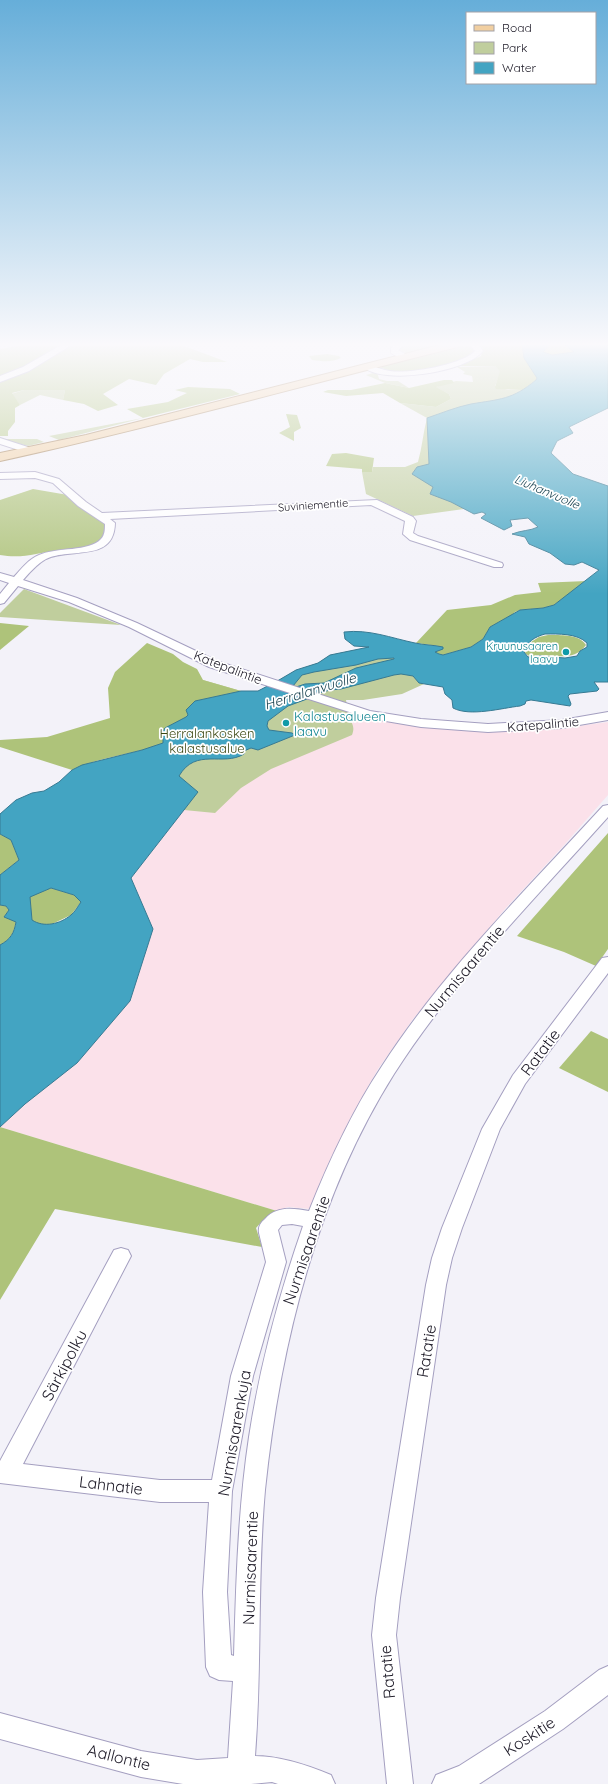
<svg xmlns="http://www.w3.org/2000/svg" width="608" height="1784" font-family="Quicksand,sans-serif">
<style>
.industrial{fill:#fbe1ea}
.green{fill:#c0ce9d}
.forest{fill:#aec37a}
.water{fill:#43a4c2;stroke:#377a93;fill-rule:evenodd}
.lines{fill:none;stroke-linecap:round;stroke-linejoin:round}
.minor-casing{stroke:#a49fc0;stroke-width:2}
.major-casing{stroke:#9f7a4c;stroke-width:2}
.minor{fill:#fff;fill-rule:evenodd}
.major{fill:#f1cfa1;fill-rule:evenodd}
.culture-dot{fill:#0f9aa8;stroke:#fff;stroke-width:1.5}
.labels{text-anchor:middle;stroke-width:3.5;stroke-linejoin:round;paint-order:stroke}
.far-street-label{font-size:11px;fill:#1a1724;stroke:#fff}
.far-culture-label{font-size:11px;fill:#0d838f;stroke:#fff;text-anchor:end}
.far-water-label{font-size:12px;font-style:italic;fill:#113c4a;stroke:#fff}
.street-label{font-size:13px;fill:#1a1724;stroke:#fff}
.culture-label{font-size:13px;fill:#0d838f;stroke:#fff;text-anchor:start}
.park-label{font-size:13px;fill:#3b4712;stroke:#fff}
.water-label{font-size:14px;font-style:italic;fill:#113c4a;stroke:#fff}
.near-street-label{font-size:16px;fill:#1a1724;stroke:#fff}
</style>
<rect width="100%" height="100%" fill="#f3f2f9"/>
<!-- industrial -->
<polygon class="industrial" points="307,699 353,715 395,723 469,731 539,730 563,728 608,722 608,795 566,843 505,909 413,1019 378,1069 352,1115 328,1164 310,1209 288,1207 277,1211 0,1127 25,1104 153,929 131,878 198,792"/>
<!-- green -->
<g class="green">
<polygon points="413,344 446,344 407,353 397,352 398,348 400,346"/>
<path d="M495,366L501,371L495,386L508,390H523L508,398L488,403L472,404L427,418L429,464L433,487L430,494L451,501L464,509L413,516L366,494L362,472H372L373,467H405L418,462C422,448 423,433 427,418L400,403L436,407L451,399L449,394L435,387L456,381L473,382L472,376L463,374L465,372L457,367Z"/>
<polygon points="377,372 379,379 387,381 398,381 409,388 385,383 366,375"/>
<polygon points="24,390 65,390 63,400 40,395 20,405 11,394"/>
<polygon points="143,418 59,440 49,436"/>
<polygon points="2,439 37,439 44,442 28,446"/>
<polygon points="24,589 121,625 0,617 0,613"/>
<path d="M369,647L405,658C409,667 413,681 424,684L402,694L363,700H346C347,704 347,709 348,713C350,722 356,725 352,735L271,769L241,788L215,813L184,810L135,741L203,680L241,691H258L279,680L296,670L318,663L330,655Z"/>
</g>
<!-- forest -->
<g class="forest">
<polygon points="27,344 179,344 227,362 203,362 190,359 164,374 156,385 129,379 103,394 118,405 98,411 84,404 63,400 65,390 24,390 12,393 20,405 15,408 15,422 8,431 8,436 0,436 0,349"/>
<polygon points="477,344 522,344 524,358 537,378 536,380 523,390 496,389 495,387 500,371 495,366 461,366 442,370 439,369 474,359 481,356 483,348"/>
<polygon points="550,344 564,344 574,352 552,355 543,352"/>
<path d="M471,345L476,351C457,367 426,368 403,373H396L379,367Z"/>
<path d="M327,354L339,356L341,358C331,363 322,361 312,360L309,356Z"/>
<polygon points="444,380 452,380 454,383 436,387 449,394 451,399 436,407 400,403 383,393 346,396 323,392 328,390 351,390 385,383 409,388"/>
<polygon points="188,387 230,389 240,394 143,418 127,409 168,402 187,393 175,390"/>
<polygon points="286,414 297,415 301,428 294,432 294,441 279,433 290,427"/>
<polygon points="346,453 374,458 372,472 362,472 362,469 326,466 332,454"/>
<path d="M33,489L68,495L104,521L105,536C103,538 101,542 99,543C88,550 71,548 59,550C37,553 22,559 0,555V500Z"/>
<polygon points="587,581 554,605 543,608 520,610 515,612 511,616 490,627 483,639 471,647 443,655 435,653 438,646 416,643 447,610 491,605 515,595 541,592 538,583"/>
<polygon points="0,623 29,626 0,650"/>
<path d="M548,635C559,635 580,634 586,645C571,665 550,651 531,657L526,654L525,652L530,647L531,642L539,637Z"/>
<path d="M147,643L173,654L183,662L197,669L203,680L241,691L195,701L186,717L165,728L163,731V743C134,755 101,756 72,770L0,747V740L47,737L110,718L108,688L115,672Z"/>
<polygon points="608,833 608,949 596,966 564,952 517,936"/>
<polygon points="0,834 11,840 19,860 0,875"/>
<polygon points="51,888 74,895 81,902 71,915 50,925 42,926 32,921 29,896"/>
<path d="M0,905L6,906L9,910L4,917L16,921C14,933 11,939 0,945Z"/>
<polygon points="591,1031 608,1039 608,1092 559,1068"/>
<polygon points="0,1127 277,1211 264,1219 256,1228 262,1247 55,1209 0,1300"/>
</g>
<!-- water -->
<path class="water" d="M522,344H550L543,352L552,355L574,352L564,344H608V408L569,427L573,433L557,441L551,453L573,474L608,486V682H594L599,689L597,691L570,694L568,696L571,704L570,706L531,700L526,701L525,704L520,706C502,708 470,717 453,708L452,700L445,694L443,687L419,683L413,676L401,674L394,675L341,689L330,690L313,695L307,699L288,706L268,721L267,726L269,730L292,733L295,735L258,750L251,748L244,751V754C223,767 196,747 179,776L198,792L131,878L153,929L130,1001L77,1063L25,1104L0,1127V945C11,939 14,933 16,922L4,917L9,910L6,906L0,905V875L19,860L11,840L0,834V814L16,800L32,793L44,791L59,782L72,770L82,765L142,750L163,743V731L165,728L186,717L188,715L186,710L195,701L241,691H258L279,680L296,670L318,663L330,655L369,647L354,646L345,639L344,632C369,629 391,638 415,643C424,645 434,645 443,647V649L435,652L439,654L443,655L471,647L483,639L490,627L520,610L543,608L554,605L599,570L582,562L574,565L565,564L550,553L529,544L525,537L512,534C522,530 530,531 538,527L528,518L510,520L512,526L504,530L481,518L486,514L482,512L474,514L451,502L430,494L433,487L412,474L417,467L429,464L427,418C442,413 456,407 471,404C500,399 512,400 536,380L537,378L524,358ZM545,634C558,634 577,633 587,643V647L580,651L577,656L565,658L539,656L528,657L524,652C527,642 534,637 545,634ZM394,658V659L356,668L324,683L305,684L296,687L293,686L302,675L314,672L356,665L378,659ZM51,888L74,895L81,902C78,906 75,912 71,915C60,924 44,928 32,920L30,897Z"/>
<g class="lines">
<!-- minor casing -->
<g class="minor-casing">
<g id="minor">
<polygon points="63,344 73,344 29,371 0,382 0,376 23,367"/>
<polygon points="395,344 405,344 398,350 407,355 407,359 401,359 391,353 391,348"/>
<path d="M469,344H478L483,351C467,372 382,386 362,366L366,364C374,366 382,370 390,371C408,374 462,365 475,351Z"/>
<polygon points="0,438 31,448 33,450 28,453 0,444"/>
<path d="M35,472L59,479L86,502L102,513L377,500L413,517L416,521L413,533L418,536L502,563L503,565L502,567H494L410,540L403,534L405,521L371,505L110,519L115,523C114,563 71,547 46,559C37,564 30,572 23,580L77,598L137,623L217,661L370,711L421,719L488,724L562,720L608,712V720L562,728L488,732L421,727L368,718L209,667L129,627L69,602L18,586L4,603L0,604V594L9,583L0,580V573L14,577C21,569 29,559 39,555C56,547 90,552 101,539C105,535 105,529 105,524L78,506L53,483L35,478L0,479V473Z"/>
<path d="M608,805V817C534,900 454,980 394,1074C316,1198 280,1346 265,1490C257,1579 262,1668 255,1756C280,1756 307,1765 331,1775L335,1784H278L272,1782L251,1784H183L141,1777L0,1739V1713L141,1751L197,1760L228,1758L233,1681L219,1680L210,1676L206,1667L203,1592L209,1502H160L0,1483V1461L114,1250L121,1248L128,1250L131,1256L23,1464L160,1480H212L231,1376L266,1262L259,1233C258,1227 260,1223 265,1219C276,1206 293,1208 309,1211C329,1161 352,1111 382,1066C444,970 527,889 603,806ZM292,1224L303,1226C279,1295 260,1365 249,1437C238,1510 236,1583 234,1656L231,1655L227,1592L232,1491L253,1376L286,1262L278,1230L282,1225Z"/>
<polygon points="608,957 608,973 525,1084 500,1129 462,1228 452,1258 446,1285 400,1598 396,1635 413,1784 387,1784 372,1635 376,1598 426,1285 432,1258 442,1228 482,1129 513,1075 602,958"/>
<polygon points="608,1666 608,1695 563,1729 479,1784 432,1784 436,1775 459,1766 545,1711 599,1670"/>
</g>
</g>
<!-- major casing -->
<g class="major-casing">
<path id="major" d="M444,344H463L462,346C308,384 155,427 0,461V453L86,435Z"/>
</g>
<!-- minor -->
<use href="#minor" class="minor"/>
<!-- major -->
<use href="#major" class="major"/>
</g>
<!-- sky -->
<linearGradient id="sky" x2="0" y2="1"><stop stop-color="#66aed9"/><stop offset="0.58" stop-color="#faf9fc"/><stop offset="1" stop-color="#faf9fc" stop-opacity="0"/></linearGradient>
<rect width="608" height="594" fill="url(#sky)"/>
<!-- markers -->
<g class="culture-dot">
<circle cx="566" cy="652" r="4"/>
<circle cx="286" cy="723" r="4"/>
</g>
<g class="labels">
<!-- far-street labels -->
<g class="far-street-label">
<text transform="translate(313 505) rotate(-4)" y="4">Suviniementie</text>
</g>
<!-- far-culture labels -->
<g class="far-culture-label">
<text x="558" y="650">Kruunusaaren<tspan x="558" dy="13">laavu</tspan></text>
</g>
<!-- far-water labels -->
<g class="far-water-label">
<text transform="translate(547 492) rotate(23)" y="4">Liuhanvuolle</text>
</g>
<!-- street labels -->
<g class="street-label">
<text transform="translate(228 667) rotate(21)" y="5">Katepalintie</text>
<text transform="translate(543 724) rotate(-5)" y="5">Katepalintie</text>
</g>
<!-- culture labels -->
<g class="culture-label">
<text x="294" y="721">Kalastusalueen<tspan x="294" dy="15">laavu</tspan></text>
</g>
<!-- park labels -->
<g class="park-label">
<text x="207" y="738">Herralankosken<tspan x="207" dy="15">kalastusalue</tspan></text>
</g>
<!-- water labels -->
<g class="water-label">
<text transform="translate(310 691) rotate(-17)" y="5">Herralanvuolle</text>
</g>
<!-- near-street labels -->
<g class="near-street-label">
<text transform="translate(464 971) rotate(-50)" y="6">Nurmisaarentie</text>
<text transform="translate(540 1052) rotate(-53)" y="6">Ratatie</text>
<text transform="translate(306 1250) rotate(-71)" y="6">Nurmisaarentie</text>
<text transform="translate(426 1351) rotate(-81)" y="6">Ratatie</text>
<text transform="translate(64 1365) rotate(-62)" y="6">Särkipolku</text>
<text transform="translate(234 1433) rotate(-80)" y="6">Nurmisaarenkuja</text>
<text transform="translate(111 1485) rotate(7)" y="6">Lahnatie</text>
<text transform="translate(250 1568) rotate(-88)" y="6">Nurmisaarentie</text>
<text transform="translate(387 1672) rotate(-95)" y="6">Ratatie</text>
<text transform="translate(529 1736) rotate(-33)" y="6">Koskitie</text>
<text transform="translate(119 1757) rotate(14)" y="6">Aallontie</text>
</g>
</g>
<!-- legend -->
<rect x="466" y="12" width="130" height="72" fill="#ffffff" stroke="#a3a2a7"/>
<rect x="474" y="25" width="20" height="6" fill="#f1cfa1" stroke="#a3a2a7"/>
<text x="502" y="32" font-size="12" fill="#1a1724">Road</text>
<rect x="474" y="42" width="20" height="12" fill="#c0ce9d" stroke="#a3a2a7"/>
<text x="502" y="52" font-size="12" fill="#1a1724">Park</text>
<rect x="474" y="62" width="20" height="12" fill="#43a4c2" stroke="#a3a2a7"/>
<text x="502" y="72" font-size="12" fill="#1a1724">Water</text>
</svg>
